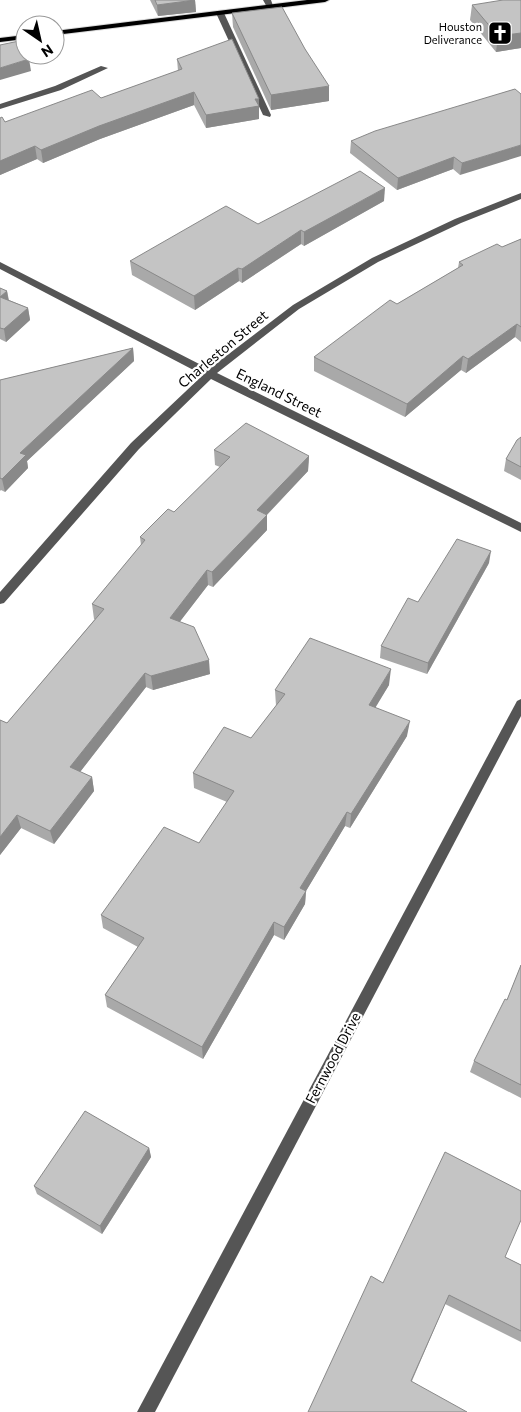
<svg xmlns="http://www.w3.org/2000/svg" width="521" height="1412" font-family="Commissioner,sans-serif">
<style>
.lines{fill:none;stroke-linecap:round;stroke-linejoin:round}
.major-casing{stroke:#dbdbdb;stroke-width:2}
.minor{fill:#555;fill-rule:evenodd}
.major{fill:#000;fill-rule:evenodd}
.wall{fill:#a9a9a9}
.shaded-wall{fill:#898989}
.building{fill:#c4c4c4;stroke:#898989}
.labels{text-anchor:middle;stroke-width:4.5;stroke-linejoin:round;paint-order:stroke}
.far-poi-label{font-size:11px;fill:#000;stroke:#fff;text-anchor:end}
.street-label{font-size:14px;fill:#000;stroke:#fff}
</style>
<rect width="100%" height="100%" fill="#fff"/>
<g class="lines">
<!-- major casing -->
<g class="major-casing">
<g id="major">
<polygon points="307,0 329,0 325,2 55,35 55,31"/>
<polygon points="25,35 25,39 0,42 0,38"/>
</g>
</g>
<!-- minor -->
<g class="minor">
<polygon points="263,0 271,0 274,9 268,9"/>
<polygon points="217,11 224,13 271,115 270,117 263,115 216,13"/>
<polygon points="101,66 108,68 61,90 0,109 0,104 55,86"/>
<polygon points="521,193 521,199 461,223 378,262 299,309 217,373 521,523 521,532 211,379 139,449 4,603 0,604 0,592 131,443 203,375 0,269 0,262 209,369 293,305 372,258 455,219"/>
<polygon points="521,699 521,716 155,1412 137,1412 517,701"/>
</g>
<!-- major -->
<use href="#major" class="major"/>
</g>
<!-- wall -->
<g class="wall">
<polygon points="150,0 195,0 196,12 158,16"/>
<polygon points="521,0 521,48 496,52 470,20 472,5"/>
<polygon points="232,13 305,49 329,101 271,110 233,27"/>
<polygon points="177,59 259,99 259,119 206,128 194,105 100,139 43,163 37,159 0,175 0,118 5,122 101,98 178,71"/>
<polygon points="515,89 460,175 453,169 397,190 350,153 351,141"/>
<polygon points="384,201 304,246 301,244 242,283 239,281 195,310 132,275 130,261 258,224"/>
<polygon points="521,239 521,342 515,337 466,373 461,370 405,417 314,371 314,357 397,304 458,268 459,262 502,247"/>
<polygon points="0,288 7,291 9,300 28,308 30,320 6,342 0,339"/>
<polygon points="133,348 134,361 27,461 28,468 5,492 1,490 0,491 0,380"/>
<polygon points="521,437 521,480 504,471 506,459"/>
<polygon points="214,450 309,456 308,471 267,515 267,530 213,587 208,585 180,621 210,674 153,690 146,687 80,772 92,777 94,791 54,844 21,828 0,855 0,720 7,723 95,619 94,619 92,604 141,545 140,537 174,512 220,467 215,465"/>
<polygon points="489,563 427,674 380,658 381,646"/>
<polygon points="389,685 375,707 407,736 350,828 345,826 306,891 305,904 284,940 274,935 203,1059 107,1007 105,995 138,947 103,928 101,915 199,843 227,802 194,788 193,773 251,738 276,706 275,690"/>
<polygon points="521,965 521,1098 470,1072 474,1061 507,1000"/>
<polygon points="149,1148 151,1157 102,1234 37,1194 34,1186"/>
<polygon points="505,1257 521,1265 521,1342 445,1304 412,1381 308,1412 383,1283"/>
</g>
<!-- shaded-wall -->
<g class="shaded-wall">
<polygon points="195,0 196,12 158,16 157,5"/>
<polygon points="521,33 521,48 496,52 498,36"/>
<polygon points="29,59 31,71 0,80 0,68"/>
<polygon points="329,86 329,101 271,110 271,95"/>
<polygon points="194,92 194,105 100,139 43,163 41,150 99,126"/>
<polygon points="255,99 259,99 259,119 206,128 206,115"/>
<polygon points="521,145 521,156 460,175 462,163"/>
<polygon points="35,146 37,159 0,175 0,161"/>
<polygon points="454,157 453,169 397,190 398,178"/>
<polygon points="385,188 384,201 304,246 304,232"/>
<polygon points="301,230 301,244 242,283 242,269"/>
<polygon points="238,268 239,281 195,310 194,296"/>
<polygon points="7,291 9,304 0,297"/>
<polygon points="28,308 30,320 6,342 4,329"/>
<polygon points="517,324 515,337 466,373 468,359"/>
<polygon points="133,348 134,361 27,461 28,468 5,492 2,479 20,453"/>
<polygon points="463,356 461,370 405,417 407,404"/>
<polygon points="309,456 308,471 257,525 257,510"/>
<polygon points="267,515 267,530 213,587 212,572"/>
<polygon points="491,551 489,563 427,674 428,663"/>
<polygon points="207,570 208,585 172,632 170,618"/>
<polygon points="209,660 210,674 153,690 151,676"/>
<polygon points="391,669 389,685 368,720 369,705"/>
<polygon points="145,673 146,687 73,781 70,767"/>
<polygon points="410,721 407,736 350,828 351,814"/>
<polygon points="92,777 94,791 54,844 50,831"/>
<polygon points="347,812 345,826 306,891 305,904 284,940 284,927 300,888"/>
<polygon points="17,815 21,828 0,855 0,837"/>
<polygon points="274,922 274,935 203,1059 202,1047"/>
<polygon points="149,1148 151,1157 102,1234 100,1226"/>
</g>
<!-- building -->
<g class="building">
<polygon points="155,0 195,0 157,5"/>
<polygon points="503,0 521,0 521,33 498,36 472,5"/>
<polygon points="282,7 305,49 329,86 271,95 232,13"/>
<polygon points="232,39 259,99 255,99 259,106 206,115 194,92 99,126 41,150 35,146 0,161 0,118 2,117 5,122 92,90 101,98 182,69 177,59"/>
<polygon points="24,40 25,55 28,55 29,59 0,68 0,45"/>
<polygon points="515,89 521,94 521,145 462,163 454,157 398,178 351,141 375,131"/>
<polygon points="360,171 385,188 304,232 301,230 242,269 238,268 194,296 130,261 226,206 258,224"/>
<polygon points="521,239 521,327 517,324 468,359 463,356 407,404 314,357 390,300 397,304 463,265 459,262 497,244 502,247"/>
<polygon points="0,288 7,291 0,297 28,308 4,329 0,328"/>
<polygon points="133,348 20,453 26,455 2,479 0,478 0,380"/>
<polygon points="246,423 309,456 257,510 267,515 212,572 207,570 170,618 194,627 209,660 151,676 145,673 70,767 92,777 50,831 17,815 0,837 0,720 7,723 104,609 92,604 145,540 140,537 168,509 174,512 230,457 214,450"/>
<polygon points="521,437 521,467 506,459 517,440"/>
<polygon points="457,539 491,551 428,663 381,646 408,598 418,602"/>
<polygon points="310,638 391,669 369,705 410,721 351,814 347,812 300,888 306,891 284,927 274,922 202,1047 105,995 144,938 101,915 164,827 199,843 234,791 193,773 224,727 251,738 285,694 275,690"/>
<polygon points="521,965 521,1085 474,1061 505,999 507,1000"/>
<polygon points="85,1111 149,1148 100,1226 34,1186"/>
<polygon points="445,1152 521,1191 521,1220 505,1257 521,1265 521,1331 449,1295 411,1381 467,1412 308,1412 371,1276 383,1283"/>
</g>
<!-- icons -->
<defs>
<g id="church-square" transform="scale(1.25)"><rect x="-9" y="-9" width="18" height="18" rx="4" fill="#000" stroke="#fff"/><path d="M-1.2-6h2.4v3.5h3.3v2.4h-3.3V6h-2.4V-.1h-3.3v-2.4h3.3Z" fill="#fff"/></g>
</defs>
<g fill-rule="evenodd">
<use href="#church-square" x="500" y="33"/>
</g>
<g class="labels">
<!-- far-poi labels -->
<g class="far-poi-label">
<text x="482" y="31">Houston<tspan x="482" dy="13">Deliverance</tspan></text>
</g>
<!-- street labels -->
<g class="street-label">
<text transform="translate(223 349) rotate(-40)" y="5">Charleston Street</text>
<text transform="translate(279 393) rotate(26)" y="5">England Street</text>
<text transform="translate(333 1058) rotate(-62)" y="5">Fernwood Drive</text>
</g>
</g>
<!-- north arrow -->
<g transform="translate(40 40) rotate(146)"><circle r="24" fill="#ffffff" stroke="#999999"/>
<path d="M0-4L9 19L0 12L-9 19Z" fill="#000000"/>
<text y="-8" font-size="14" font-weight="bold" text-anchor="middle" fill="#000000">N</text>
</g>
</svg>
